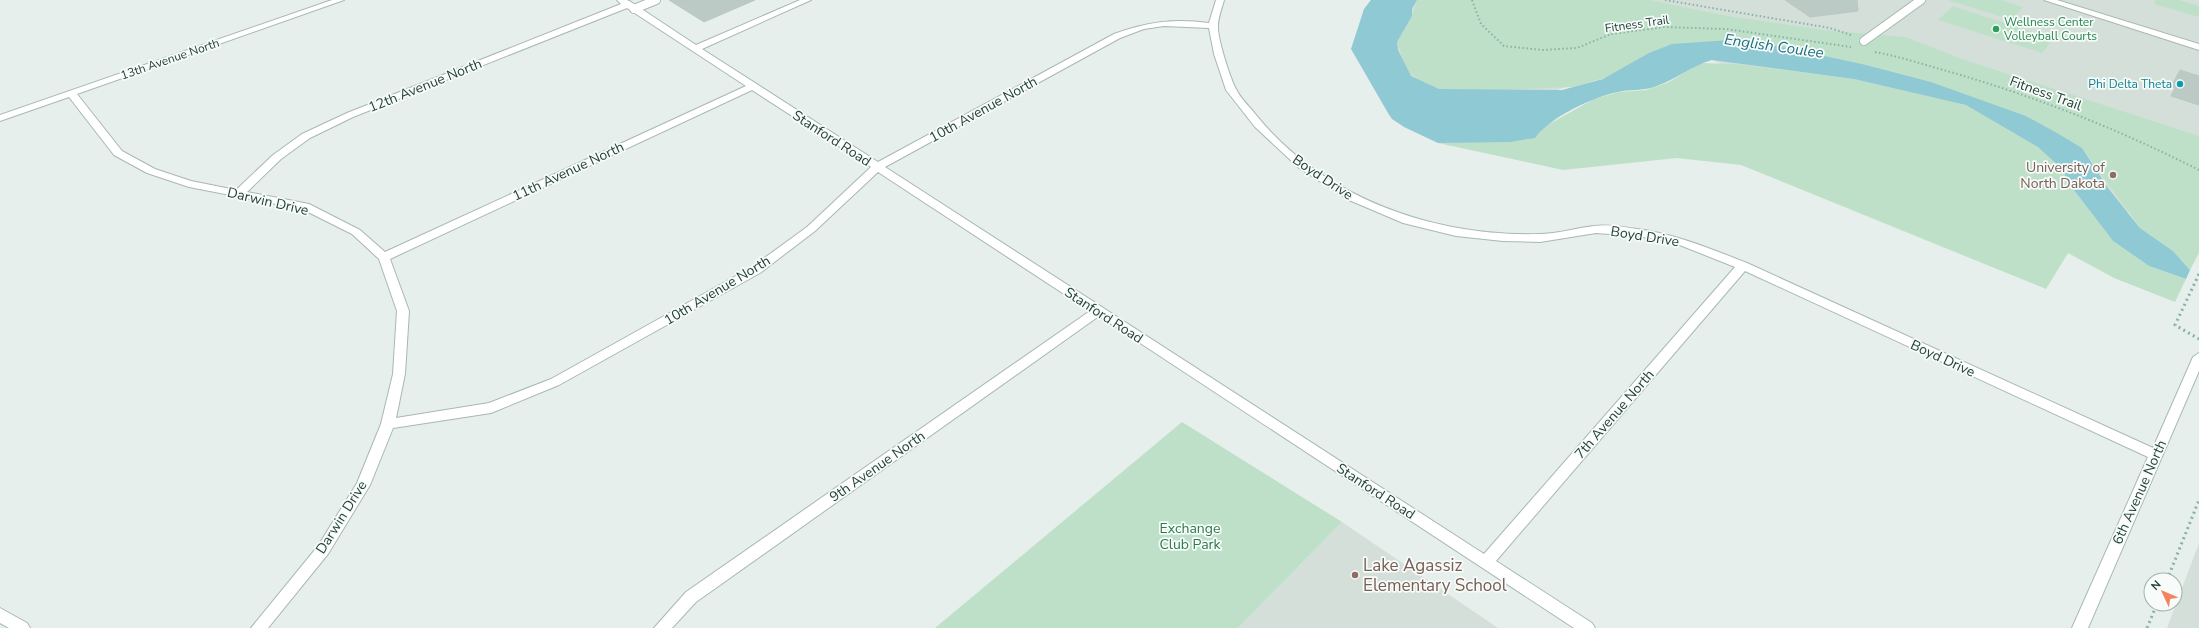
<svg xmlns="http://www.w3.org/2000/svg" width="2199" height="628" font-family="'Nunito Sans',sans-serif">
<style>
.built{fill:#d4dfda}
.green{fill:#bfe0c8}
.water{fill:#8ec9d4}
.building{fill:#bbcac4;stroke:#b8c9c2}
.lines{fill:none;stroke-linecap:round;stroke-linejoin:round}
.service-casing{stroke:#a8b8b2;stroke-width:10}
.minor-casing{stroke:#a8b8b2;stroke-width:2}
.path-far1{stroke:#86b3a5;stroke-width:2;stroke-dasharray:1.5 2.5;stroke-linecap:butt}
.path{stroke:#86b3a5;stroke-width:3;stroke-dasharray:2 3.5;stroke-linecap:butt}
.service{stroke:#fff;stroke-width:8}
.minor{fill:#fff;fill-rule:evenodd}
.leisure-dot{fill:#2e9e5b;stroke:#f7fbf9;stroke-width:1.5}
.culture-dot{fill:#0f9aa8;stroke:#f7fbf9;stroke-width:1.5}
.education-dot{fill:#8d6e63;stroke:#f7fbf9;stroke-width:1.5}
.labels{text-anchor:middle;stroke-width:3.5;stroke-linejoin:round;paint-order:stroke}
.far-leisure-label{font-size:12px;fill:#27864d;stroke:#f7fbf9;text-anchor:start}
.far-street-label{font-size:12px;fill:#24423a;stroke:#f7fbf9}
.far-culture-label{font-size:12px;fill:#0d838f;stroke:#f7fbf9;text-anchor:end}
.street-label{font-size:14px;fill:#24423a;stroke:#f7fbf9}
.education-label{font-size:14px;fill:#785e54;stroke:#f7fbf9;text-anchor:end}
.park-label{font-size:14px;fill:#2d7a4b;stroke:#f7fbf9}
.water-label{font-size:15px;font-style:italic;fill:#1c6f80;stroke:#f7fbf9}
.near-education-label{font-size:17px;fill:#785e54;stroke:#f7fbf9;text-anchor:start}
</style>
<rect width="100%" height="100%" fill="#e6efeb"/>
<!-- built -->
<g class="built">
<polygon points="1402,0 2199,0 2199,238 1684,50 1525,100 1466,111 1383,59"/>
<polygon points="1342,522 1498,628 1238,628"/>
<polygon points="2199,543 2199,628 2167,628"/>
</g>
<!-- green -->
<g class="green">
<polygon points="1417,0 1649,0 1728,16 1824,30 1905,37 1965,60 2199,136 2199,253 2190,270 2173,251 2140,228 2082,148 2026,116 1931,82 1862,64 1744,39 1573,87 1502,90 1439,89 1419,80 1406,71 1397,42 1412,16"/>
<polygon points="1948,0 2001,0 2023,7 2012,20"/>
<polygon points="2156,0 2179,0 2199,6 2199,17 2154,4"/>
<polygon points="1953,6 2053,39 2042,53 1938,20"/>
<polygon points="1700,63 1737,64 1854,79 1966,105 2038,147 2062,169 2070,185 2113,241 2149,266 2186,279 2175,302 2114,278 2068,253 2046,289 1741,165 1677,158 1563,170 1438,143 1526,140 1542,128 1594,99 1619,92 1646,90 1669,82"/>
<polygon points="1182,422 1342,522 1238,628 935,628"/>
</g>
<!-- water -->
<path class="water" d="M1371,0H1417L1412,9V16L1397,42L1398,50L1411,76L1439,89L1562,90L1603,79L1649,53L1672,44L1744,39L1862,64L1931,82L2026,116L2057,133L2082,148L2108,188L2140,228L2173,251L2190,270L2186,279L2149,266L2113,241L2070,185L2062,169L2038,147L1966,105L1854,79L1712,60C1691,66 1675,80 1654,87C1642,91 1630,89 1618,92C1593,97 1550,117 1535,138L1510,142L1438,143L1404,127L1392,119L1388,113L1351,49L1364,9Z"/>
<!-- building -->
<g class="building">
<polygon points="669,0 755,0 704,22"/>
<polygon points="1785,0 1857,0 1858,11 1810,17"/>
<polygon points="2180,70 2199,76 2199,105 2171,96 2175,88 2171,87"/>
</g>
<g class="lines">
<!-- service casing -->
<g class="service-casing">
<g id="service">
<polyline points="634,9 656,0"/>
<polyline points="1864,41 1921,0"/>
</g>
</g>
<!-- minor casing -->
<g class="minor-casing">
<g id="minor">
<path d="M332,0H344L77,94L122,151L155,169L191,181L236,190L273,155L302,134L347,113L621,4L617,0H627L631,2L696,45L800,0H811L702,49L878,162L1114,34C1146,22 1175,18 1209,23L1216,0H1224C1222,8 1218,17 1218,26C1217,37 1230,78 1236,89C1240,98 1250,107 1256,115C1323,198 1434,237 1539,234C1557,234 1576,228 1594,226C1608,224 1624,227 1637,229C1676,234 1711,249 1747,263L2153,448L2193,357L2199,353V371L2088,628H2072L2148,457L1745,271L1496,561L1592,623L1595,628H1574L1099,316L696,602L672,628H654L686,592L1090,311L878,172L815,231L760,273L559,385L491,413L393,428L370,485L328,554L268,628H251L318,546L357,483L381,424L393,374L397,311L379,259L352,234L302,209L189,187L147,173L114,155L69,97L0,121V115ZM627,8L746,86L385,252L360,230L309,204L247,192L281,159L310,138L353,117ZM1164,26L1209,28L1214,54L1226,90L1255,127L1299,168L1349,200L1403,223L1456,236L1503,241L1540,242L1596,233L1637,236L1672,242L1735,267L1484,554L885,167L1120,38L1144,29ZM752,90L871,167L807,227L752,267L551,379L489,403L396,418L405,374L409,311L390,259Z"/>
<polygon points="2044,0 2057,0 2199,44 2199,50"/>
<polygon points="0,608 27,623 30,628 9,628 0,623"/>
</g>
</g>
<!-- path-far1 -->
<g class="path-far1">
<polyline points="1472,0 1481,24 1504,46 1542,50 1577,48 1611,34 1664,27 1726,29 1851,47"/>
<polyline points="1665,0 1830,28 1851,35"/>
<path d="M1875,52C1902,57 1928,66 1954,73C2039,98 2120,130 2199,170"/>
</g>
<!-- path -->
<g class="path">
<polyline points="2199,274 2175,325 2199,339"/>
<polyline points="2167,580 2199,500"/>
<polyline points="2147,628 2157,604"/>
</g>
<!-- service -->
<use href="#service" class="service"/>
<!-- minor -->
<use href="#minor" class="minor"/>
</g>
<!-- markers -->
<circle class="leisure-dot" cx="1996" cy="29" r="4"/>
<circle class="culture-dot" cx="2180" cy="84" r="4"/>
<g class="education-dot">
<circle cx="2113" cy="175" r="4"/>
<circle cx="1355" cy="575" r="4"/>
</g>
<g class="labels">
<!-- far-leisure labels -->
<g class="far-leisure-label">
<text x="2004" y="26">Wellness Center<tspan x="2004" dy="14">Volleyball Courts</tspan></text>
</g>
<!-- far-street labels -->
<g class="far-street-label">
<text transform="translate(1637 24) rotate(-8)" y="4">Fitness Trail</text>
<text transform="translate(170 59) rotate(-19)" y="4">13th Avenue North</text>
</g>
<!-- far-culture labels -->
<g class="far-culture-label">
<text x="2172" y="88">Phi Delta Theta</text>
</g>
<!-- street labels -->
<g class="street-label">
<text transform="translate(425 85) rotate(-22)" y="5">12th Avenue North</text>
<text transform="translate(2046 93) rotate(20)" y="5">Fitness Trail</text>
<text transform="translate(983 109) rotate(-29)" y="5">10th Avenue North</text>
<text transform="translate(832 138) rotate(33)" y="5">Stanford Road</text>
<text transform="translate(568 171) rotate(-25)" y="5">11th Avenue North</text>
<text transform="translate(1323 177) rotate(34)" y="5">Boyd Drive</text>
<text transform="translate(268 201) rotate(13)" y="5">Darwin Drive</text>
<text transform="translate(1645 236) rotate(9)" y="5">Boyd Drive</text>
<text transform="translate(717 290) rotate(-31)" y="5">10th Avenue North</text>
<text transform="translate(1104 315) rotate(33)" y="5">Stanford Road</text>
<text transform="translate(1943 358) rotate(25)" y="5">Boyd Drive</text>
<text transform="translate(1614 414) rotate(-49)" y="5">7th Avenue North</text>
<text transform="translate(877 466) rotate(-35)" y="5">9th Avenue North</text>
<text transform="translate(1376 491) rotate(33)" y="5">Stanford Road</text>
<text transform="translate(2139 492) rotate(-66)" y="5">6th Avenue North</text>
<text transform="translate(341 517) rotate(-58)" y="5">Darwin Drive</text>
</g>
<!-- education labels -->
<g class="education-label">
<text x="2105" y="172">University of<tspan x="2105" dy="16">North Dakota</tspan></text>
</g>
<!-- park labels -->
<g class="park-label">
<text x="1190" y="533">Exchange<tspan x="1190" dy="16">Club Park</tspan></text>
</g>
<!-- water labels -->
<g class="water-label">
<text transform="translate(1774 46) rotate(8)" y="5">English Coulee</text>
</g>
<!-- near-education labels -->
<g class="near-education-label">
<text x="1363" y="571">Lake Agassiz<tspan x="1363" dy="20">Elementary School</tspan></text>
</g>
</g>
<!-- north arrow -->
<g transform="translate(2163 592) rotate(314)"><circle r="19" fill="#f7fbf9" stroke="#a3b1ad"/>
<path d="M0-3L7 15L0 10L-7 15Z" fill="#f4845f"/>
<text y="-6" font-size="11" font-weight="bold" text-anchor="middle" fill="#24423a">N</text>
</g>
</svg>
